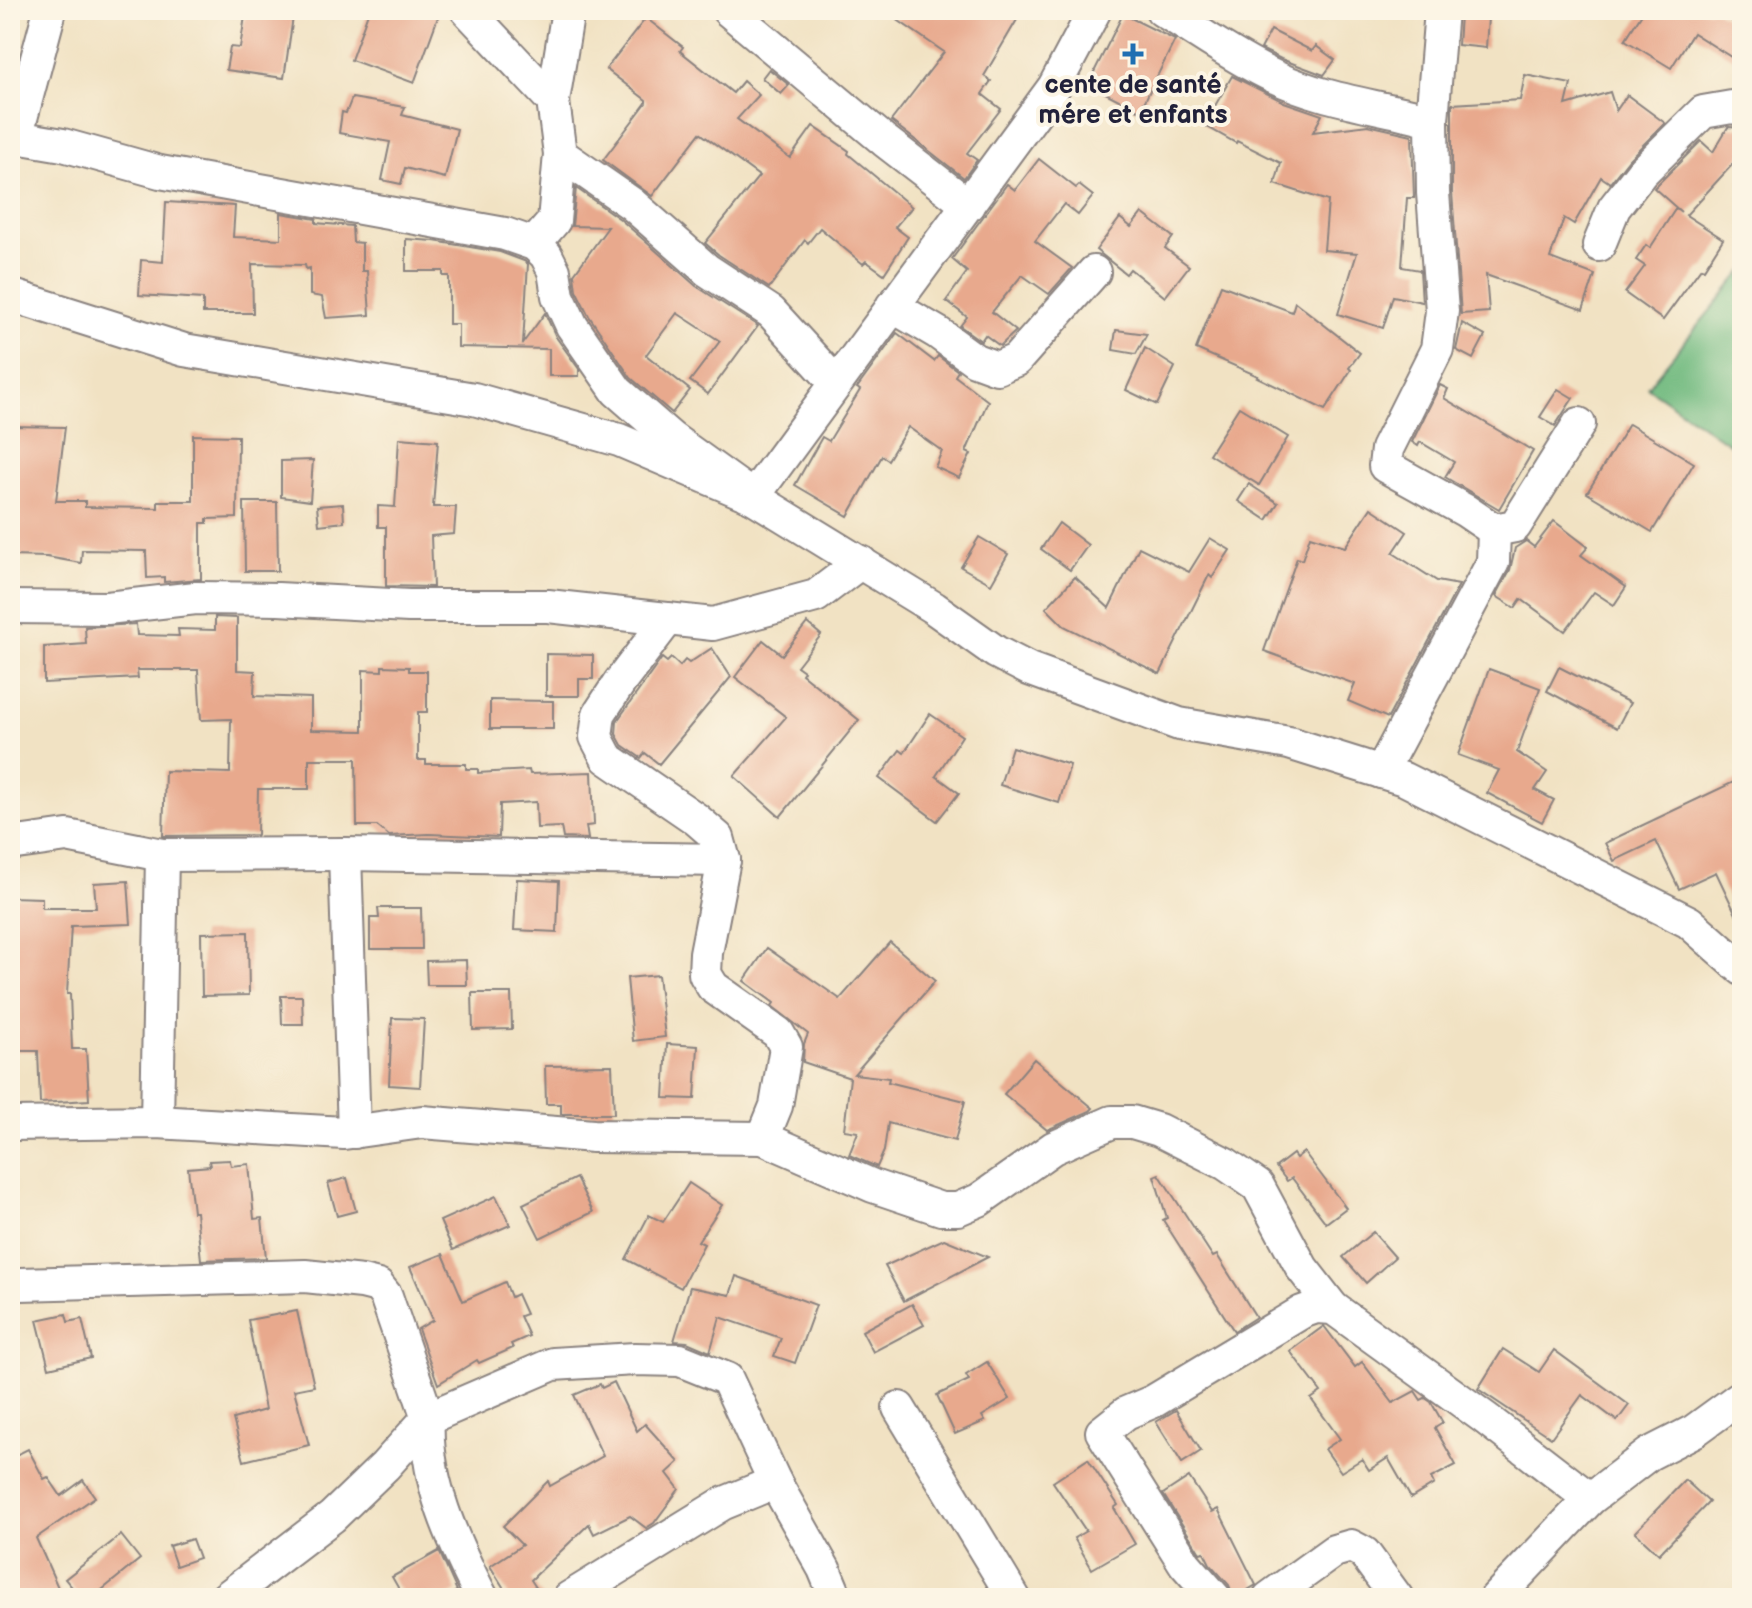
<svg xmlns="http://www.w3.org/2000/svg" width="1752" height="1608" font-family="'Balsamiq Sans',sans-serif">
<style>
.forest{fill:#73bb81;stroke:#4a6e5e;stroke-width:2}
.building{fill:#e8a98d}
.lines{fill:none;stroke-linecap:round;stroke-linejoin:round}
.minor-casing{stroke:#8a827f;stroke-width:36}
.minor{stroke:#fff;stroke-width:32}
.poi-dot{fill:#1f6fb2;stroke:#fcf5e5;stroke-width:3}
.labels{text-anchor:middle;stroke-width:8;stroke-linejoin:round;paint-order:stroke}
.poi-label{font-size:26px;font-weight:bold;fill:#22223b;stroke:#fcf5e5}
</style>
<rect width="100%" height="100%" fill="#fcf5e5"/>
<filter id="ink" filterUnits="userSpaceOnUse"><feTurbulence type="fractalNoise" baseFrequency=".0125" numOctaves="2"/><feDisplacementMap in="SourceGraphic" scale="16" xChannelSelector="R" yChannelSelector="G"/><feConvolveMatrix kernelMatrix="1 2 1 2 8 2 1 2 1" color-interpolation-filters="sRGB"/></filter>
<filter id="wash" filterUnits="userSpaceOnUse"><feTurbulence type="fractalNoise" baseFrequency=".006" numOctaves="4" result="noise"/><feDisplacementMap in="SourceGraphic" scale="32" xChannelSelector="R" yChannelSelector="G"/><feGaussianBlur stdDeviation="1.8" result="paint"/><feColorMatrix in="noise" values="0 0 0 0 0 0 0 0 0 0 0 0 0 0 0 0 0 1.4 0 .05"/><feComposite in="paint" operator="in"/></filter>
<g filter="url(#wash)">
<rect width="100%" height="100%" fill="#f1e2c3"/>
<!-- forest -->
<polygon class="forest" points="1742,272 1742,453 1647,387"/>
<g id="blocks">
<!-- building -->
<g class="building">
<polygon points="246,10 293,17 284,78 226,70 230,47 240,48"/>
<polygon points="369,10 419,10 438,17 414,83 351,60"/>
<polygon points="883,10 1004,10 1018,18 984,76 991,81 982,94 1001,109 967,153 977,160 964,178 891,121 944,52"/>
<polygon points="1644,10 1714,10 1742,27 1742,64 1693,33 1671,68 1625,40"/>
<polygon points="1123,14 1175,40 1140,111 1088,84"/>
<polygon points="1460,15 1488,17 1486,48 1458,45"/>
<polygon points="646,18 683,47 680,51 733,93 743,81 759,95 737,119 790,158 813,126 849,151 848,154 912,207 895,227 908,237 884,274 866,261 863,264 820,228 808,243 805,240 769,288 719,255 705,243 759,176 700,133 652,196 603,160 646,103 646,100 606,69"/>
<polygon points="1271,30 1312,51 1316,46 1335,60 1324,75 1281,59 1261,49"/>
<polygon points="769,69 789,85 781,94 762,78"/>
<polygon points="1525,75 1571,84 1566,105 1610,92 1616,111 1627,95 1665,123 1629,159 1610,183 1601,177 1574,224 1564,218 1550,258 1595,275 1583,310 1486,275 1489,312 1461,314 1452,192 1452,104 1520,100"/>
<polygon points="1232,76 1284,102 1322,115 1313,132 1368,125 1412,135 1414,198 1407,198 1402,267 1420,270 1422,302 1393,296 1383,328 1338,314 1357,253 1324,250 1328,201 1275,184 1281,163 1237,141 1236,143 1204,125"/>
<polygon points="352,98 405,107 402,115 457,129 445,178 405,168 401,184 382,180 390,142 339,133 342,112 346,113"/>
<polygon points="1728,127 1742,128 1742,154 1686,215 1723,239 1704,269 1701,268 1663,320 1625,293 1645,266 1636,260 1646,245 1650,248 1676,208 1681,212 1654,188 1701,141 1713,152"/>
<polygon points="1039,159 1076,188 1079,185 1093,196 1078,215 1064,204 1035,241 1072,268 1049,294 1022,275 992,312 1016,331 1000,346 985,335 981,341 960,326 967,317 946,301 967,272 952,259 1007,184 1015,190"/>
<polygon points="576,188 620,219 696,286 758,326 708,394 690,381 720,341 677,313 646,355 690,390 672,413 631,378 589,316 576,290 574,274 608,227 572,226"/>
<polygon points="166,202 235,206 233,237 281,239 281,213 316,219 316,223 352,226 353,242 362,243 362,271 367,271 370,315 326,318 322,297 310,295 310,268 306,269 305,265 252,264 253,313 203,313 203,299 139,295 141,260 163,262"/>
<polygon points="1142,213 1173,237 1165,248 1189,266 1165,297 1130,269 1126,274 1096,250 1120,218 1131,227"/>
<polygon points="406,239 434,241 500,252 524,261 528,264 523,343 545,313 556,337 579,369 579,376 549,376 549,349 458,347 458,324 449,324 449,276 443,276 443,271 406,271"/>
<polygon points="1221,285 1292,312 1295,302 1360,353 1349,368 1351,370 1325,410 1257,377 1258,376 1196,349"/>
<polygon points="1462,323 1485,336 1473,359 1456,350"/>
<polygon points="1116,330 1147,334 1136,354 1113,350"/>
<polygon points="897,333 934,361 938,356 958,371 955,376 988,401 966,452 971,454 959,478 935,467 942,451 908,427 888,460 882,456 848,516 795,485 822,437 829,441 860,390 857,388"/>
<polygon points="1145,348 1175,367 1157,405 1126,390"/>
<polygon points="1440,385 1448,389 1444,398 1533,451 1499,509 1445,477 1454,462 1420,442 1418,446 1412,442"/>
<polygon points="1558,389 1573,398 1555,426 1540,417"/>
<polygon points="1239,407 1288,437 1259,485 1209,454"/>
<polygon points="1629,424 1694,463 1652,532 1587,493"/>
<polygon points="10,426 65,427 56,501 85,501 85,507 158,508 158,501 193,501 193,435 238,436 237,518 207,519 207,523 201,523 201,579 164,582 164,577 147,578 146,551 82,550 81,563 47,557 10,556"/>
<polygon points="399,438 438,441 433,507 456,507 454,534 431,536 433,587 386,586 386,527 378,527 378,506 395,507"/>
<polygon points="313,460 310,501 281,497 281,461"/>
<polygon points="1249,484 1278,503 1267,520 1238,501"/>
<polygon points="244,502 277,502 278,571 245,571"/>
<polygon points="343,504 344,522 319,525 317,506"/>
<polygon points="1371,508 1407,532 1393,553 1437,581 1459,585 1388,718 1348,701 1355,684 1264,651 1297,558 1302,560 1310,536 1345,547"/>
<polygon points="1554,521 1588,547 1581,555 1626,587 1614,605 1594,592 1565,631 1521,599 1515,608 1496,596 1510,570 1515,548 1526,541 1534,547"/>
<polygon points="1059,523 1088,545 1070,570 1041,549"/>
<polygon points="979,537 1008,554 991,584 961,567"/>
<polygon points="1210,538 1230,550 1212,578 1209,575 1160,674 1064,626 1046,608 1075,577 1109,608 1139,547 1189,572"/>
<polygon points="215,617 237,618 237,670 255,671 254,696 311,698 311,730 363,731 363,670 382,671 382,666 409,667 409,671 427,671 427,712 418,712 418,760 426,760 426,764 466,764 466,769 478,769 478,773 529,770 530,774 592,772 594,825 586,826 588,839 563,838 561,827 537,828 536,802 500,804 499,837 429,834 389,836 377,826 357,826 356,759 309,759 309,789 258,789 257,835 163,836 165,771 230,773 231,719 201,720 198,670 137,670 138,678 44,683 44,647 86,644 85,627 136,624 137,635 179,636 178,629 215,630"/>
<polygon points="807,623 821,635 797,666 804,671 802,674 859,720 780,817 734,776 786,717 735,677 763,640 782,655"/>
<polygon points="712,648 731,677 659,764 645,753 641,758 622,745 616,734 617,721 662,658 667,662 671,658 680,666 685,660 689,663"/>
<polygon points="546,654 593,655 593,679 579,679 579,696 546,696"/>
<polygon points="1559,667 1630,703 1617,728 1547,691"/>
<polygon points="1489,669 1540,688 1517,752 1547,772 1535,790 1554,800 1542,822 1487,793 1499,770 1458,755"/>
<polygon points="490,700 553,701 553,729 490,729"/>
<polygon points="930,714 962,736 936,776 959,793 937,821 879,778 900,750 904,753"/>
<polygon points="1012,747 1070,765 1059,803 1000,785"/>
<polygon points="1742,778 1742,927 1716,872 1679,889 1656,841 1614,861 1605,843"/>
<polygon points="517,879 559,881 557,932 514,930"/>
<polygon points="128,881 131,924 71,926 67,994 70,994 72,1049 86,1049 89,1100 40,1103 38,1051 10,1051 12,925 10,925 10,897 42,898 42,908 96,908 94,883"/>
<polygon points="378,908 421,908 422,949 370,949 370,918 379,918"/>
<polygon points="248,932 249,995 202,996 201,933"/>
<polygon points="890,942 935,981 854,1074 889,1078 888,1082 965,1101 955,1141 888,1123 884,1151 877,1167 849,1155 858,1132 844,1130 850,1078 803,1062 804,1044 808,1034 772,1006 774,1003 744,981 767,948 840,999"/>
<polygon points="466,960 467,985 427,985 426,961"/>
<polygon points="658,975 665,1037 633,1041 627,978"/>
<polygon points="472,993 511,993 512,1029 473,1030"/>
<polygon points="281,996 302,996 303,1024 282,1024"/>
<polygon points="392,1018 424,1019 420,1087 389,1085"/>
<polygon points="667,1044 698,1046 695,1099 664,1098"/>
<polygon points="1034,1059 1093,1108 1090,1111 1047,1130 1004,1094"/>
<polygon points="612,1065 614,1114 561,1114 561,1104 546,1104 545,1066"/>
<polygon points="1304,1152 1346,1208 1326,1223 1292,1178 1287,1181 1276,1167 1293,1154 1296,1158"/>
<polygon points="230,1160 231,1166 249,1164 254,1219 262,1218 266,1258 201,1260 196,1212 193,1212 188,1168 210,1166 209,1161"/>
<polygon points="1159,1174 1213,1257 1217,1255 1256,1317 1234,1331 1163,1220 1167,1218 1154,1176"/>
<polygon points="347,1178 356,1211 337,1216 328,1183"/>
<polygon points="576,1178 593,1212 540,1238 523,1204"/>
<polygon points="689,1183 722,1205 698,1241 704,1244 681,1288 626,1259 649,1215 663,1222"/>
<polygon points="496,1196 510,1225 453,1250 440,1221"/>
<polygon points="1373,1232 1395,1257 1366,1283 1343,1257"/>
<polygon points="944,1239 988,1257 904,1301 885,1266"/>
<polygon points="443,1254 463,1301 505,1282 511,1297 517,1294 526,1314 520,1316 529,1336 511,1344 513,1348 479,1363 477,1360 438,1384 418,1329 433,1320 410,1267"/>
<polygon points="736,1276 816,1305 795,1363 774,1356 781,1338 720,1317 710,1352 687,1342 674,1341 690,1287 730,1295"/>
<polygon points="912,1304 924,1325 873,1352 862,1331"/>
<polygon points="297,1311 314,1386 294,1390 309,1445 244,1461 233,1419 265,1410 248,1320"/>
<polygon points="66,1314 68,1322 82,1319 91,1358 49,1368 37,1320"/>
<polygon points="1324,1326 1355,1367 1362,1362 1393,1403 1415,1391 1421,1400 1425,1398 1431,1402 1443,1423 1435,1428 1456,1465 1431,1478 1434,1484 1411,1498 1388,1458 1369,1470 1362,1459 1341,1472 1325,1449 1340,1439 1311,1399 1321,1392 1290,1351"/>
<polygon points="1503,1349 1539,1372 1554,1350 1629,1405 1617,1421 1582,1395 1551,1438 1478,1389"/>
<polygon points="987,1362 1010,1399 982,1416 985,1421 955,1434 937,1395 969,1380 966,1375"/>
<polygon points="614,1382 637,1431 645,1424 679,1462 667,1473 679,1489 654,1523 646,1528 630,1516 594,1534 589,1524 531,1580 543,1598 510,1598 490,1566 522,1545 503,1526 548,1481 550,1486 603,1456 574,1395 600,1384 602,1388"/>
<polygon points="1176,1410 1201,1451 1182,1463 1156,1422"/>
<polygon points="28,1449 44,1479 48,1477 61,1496 83,1480 95,1497 36,1538 60,1592 46,1598 17,1598 10,1583 10,1458"/>
<polygon points="1088,1459 1118,1505 1114,1508 1135,1544 1092,1569 1074,1538 1086,1531 1053,1482"/>
<polygon points="1189,1477 1212,1512 1218,1509 1256,1585 1234,1598 1229,1585 1210,1564 1204,1552 1200,1553 1163,1494"/>
<polygon points="1685,1480 1709,1502 1659,1554 1635,1532"/>
<polygon points="121,1535 140,1559 92,1598 81,1598 65,1579"/>
<polygon points="192,1539 199,1558 176,1566 169,1546"/>
<polygon points="439,1551 457,1591 444,1598 404,1598 392,1577"/>
</g>
</g>
</g>
<g filter="url(#ink)">
<use href="#blocks" fill-opacity="0" stroke="#8a827f" stroke-width="2"/>
<g class="lines">
<!-- minor casing -->
<g class="minor-casing">
<g id="minor">
<polyline points="467,10 553,101 560,154 554,221 534,244"/>
<polyline points="728,10 885,141 968,205"/>
<path d="M1162,10C1199,32 1234,58 1273,76C1323,100 1379,106 1432,120"/>
<polyline points="1441,10 1432,120 1433,193 1442,311 1437,349 1387,449 1385,466 1466,511 1494,530 1515,526 1579,424"/>
<polyline points="553,101 568,10"/>
<polyline points="10,136 63,145 160,172 505,234 534,244 546,255 554,271 558,296 572,326 617,391 671,438 753,497 934,608 996,652 1029,669 1179,724 1289,743 1404,779 1689,922 1742,969"/>
<polyline points="16,137 50,10"/>
<polyline points="560,154 632,204 707,270 771,312 835,382"/>
<polyline points="1599,245 1614,208 1642,172 1703,112 1732,107 1742,109"/>
<polyline points="10,295 184,350 474,399 619,440 753,497 1054,87 1095,10"/>
<polyline points="892,306 938,333 975,360 997,368 1016,360 1094,272"/>
<polyline points="10,607 107,608 196,598 278,599 409,606 548,606 713,624 816,596 861,562"/>
<polyline points="668,619 620,682 599,714 596,737 607,758 696,819 718,838 724,860 706,953 705,974 713,987 778,1033 786,1047 776,1106 763,1138 873,1186 941,1209 958,1209 979,1200 1053,1148 1112,1122 1132,1122 1159,1130 1226,1164 1258,1186 1302,1268 1333,1308"/>
<polyline points="1381,772 1493,562 1494,530"/>
<polyline points="10,844 67,836 162,855 345,854 724,860"/>
<polyline points="345,854 354,1132"/>
<polyline points="157,1122 162,855"/>
<polyline points="10,1124 157,1122 344,1133 422,1122 593,1136 763,1138"/>
<polyline points="20,1284 305,1276 362,1282 378,1286 386,1296 428,1418 553,1364 635,1359 680,1360 727,1379 775,1482 824,1569 836,1598"/>
<polyline points="899,1408 1014,1598"/>
<path d="M226,1598L332,1517L385,1466L428,1418C424,1480 454,1543 482,1598"/>
<polyline points="569,1598 722,1504 775,1482"/>
<polyline points="1215,1598 1185,1564 1102,1432 1126,1413 1154,1401 1302,1312 1316,1307 1333,1308 1485,1418 1590,1499"/>
<polyline points="1269,1598 1334,1551 1351,1546 1364,1553 1397,1598"/>
<polyline points="1496,1598 1590,1499 1649,1454 1694,1431 1742,1396"/>
</g>
</g>
<!-- minor -->
<use href="#minor" class="minor"/>
</g>
</g>
<!-- markers -->
<path class="poi-dot" d="M1129 42h8v8h8v8h-8v8h-8v-8h-8v-8h8z"/>
<g class="labels">
<!-- poi labels -->
<g class="poi-label">
<text x="1133" y="93">cente de santé<tspan x="1133" dy="30">mére et enfants</tspan></text>
</g>
</g>
<!-- margin -->
<rect width="1752" height="1608" fill="none" stroke="#fcf5e5" stroke-width="40"/>
</svg>
